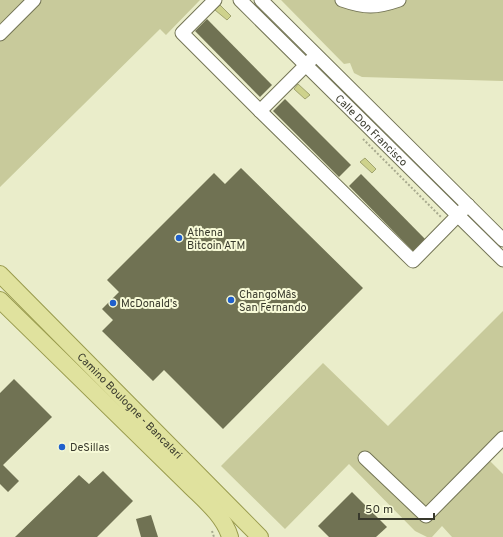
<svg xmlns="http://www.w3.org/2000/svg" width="503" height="537" font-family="Overpass,sans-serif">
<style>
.green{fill:#c8ca9b}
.water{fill:#ced28c;stroke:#a1a46f}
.building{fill:#707253}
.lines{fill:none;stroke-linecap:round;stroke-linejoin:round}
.minor-casing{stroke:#737455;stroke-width:15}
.major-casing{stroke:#989a4c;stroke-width:18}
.path{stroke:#a8aa8f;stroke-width:2;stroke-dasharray:2 2;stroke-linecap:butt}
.minor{stroke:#fff;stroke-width:13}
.major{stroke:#e0e29e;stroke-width:16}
.poi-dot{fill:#2060cc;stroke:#f7fad7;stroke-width:1.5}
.labels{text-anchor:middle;stroke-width:4;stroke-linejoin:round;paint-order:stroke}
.street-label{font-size:11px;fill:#38392c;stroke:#f7fad7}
.poi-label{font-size:11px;fill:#38392c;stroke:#f7fad7;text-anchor:start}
</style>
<rect width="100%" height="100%" fill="#eaedca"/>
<!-- green -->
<g class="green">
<polygon points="0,0 200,0 166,35 160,29 0,187"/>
<polygon points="281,0 503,0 503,81 362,77 354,73 350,63 344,64"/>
<polygon points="503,311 503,447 489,460 503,474 503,537 452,537 442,526 432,537 427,537 415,531 349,464 285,529 221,466 323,363 388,426"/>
</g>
<!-- water -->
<g class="water">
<polygon points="220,5 231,16 227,20 215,10"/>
<polygon points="298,84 310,95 305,99 294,89"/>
<polygon points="365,158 376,169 372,173 360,162"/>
</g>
<!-- building -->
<g class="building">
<polygon points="207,19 272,85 260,97 195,31"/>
<polygon points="285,99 351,165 339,177 273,111"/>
<polygon points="241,168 363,288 223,429 164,370 153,381 102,331 113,320 102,309 119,292 107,280 214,173 225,184"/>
<polygon points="361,174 426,240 414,252 349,186"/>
<polygon points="14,379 52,417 3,465 19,481 8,492 0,484 0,393"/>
<polygon points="103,471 133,501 97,537 15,537 79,475 89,484"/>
<polygon points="352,492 387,527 376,537 329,537 318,526"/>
<polygon points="151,515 158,537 141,537 136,519"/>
</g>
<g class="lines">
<!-- minor casing -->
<g class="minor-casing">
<g id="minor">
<polyline points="215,0 182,33 260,111 413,261 468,205"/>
<path id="s1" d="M240,0L503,260"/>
<polyline points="261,0 503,240"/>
<path d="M342,0C365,8 376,8 399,0"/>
<polyline points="0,34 34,0"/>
<polyline points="260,111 312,59"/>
<polyline points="365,458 426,516 503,438"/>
</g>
</g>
<!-- major casing -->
<g class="major-casing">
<g id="major">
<path id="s2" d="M0,274L260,537"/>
<path d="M0,300L189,485C204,500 224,516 230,537"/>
</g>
</g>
<!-- path -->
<g class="path">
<polyline points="363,139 441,217"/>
<polyline points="212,531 214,537"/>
</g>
<!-- minor -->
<use href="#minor" class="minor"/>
<!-- major -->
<use href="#major" class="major"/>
</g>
<!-- markers -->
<g class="poi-dot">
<circle cx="179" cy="238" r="4"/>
<circle cx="231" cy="300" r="4"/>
<circle cx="113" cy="303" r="4"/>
<circle cx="62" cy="447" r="4"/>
</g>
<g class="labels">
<!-- street labels -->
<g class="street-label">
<text dy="4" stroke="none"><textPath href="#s1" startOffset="185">Calle Don Francisco</textPath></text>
<text dy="4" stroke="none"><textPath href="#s2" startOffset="185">Camino Boulogne - Bancalari</textPath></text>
</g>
<!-- poi labels -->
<g class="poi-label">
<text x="187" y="236">Athena<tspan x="187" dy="13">Bitcoin ATM</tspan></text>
<text x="239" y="298">ChangoMâs<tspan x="239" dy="13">San Fernando</tspan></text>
<text x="121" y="307">McDonald's</text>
<text x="70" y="451">DeSillas</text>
</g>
</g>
<!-- scale -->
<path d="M359 513v6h75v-6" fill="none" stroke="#38392c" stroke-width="2"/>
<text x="365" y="513" font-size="12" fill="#38392c" stroke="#f7fad7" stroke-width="3" paint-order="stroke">50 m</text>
</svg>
